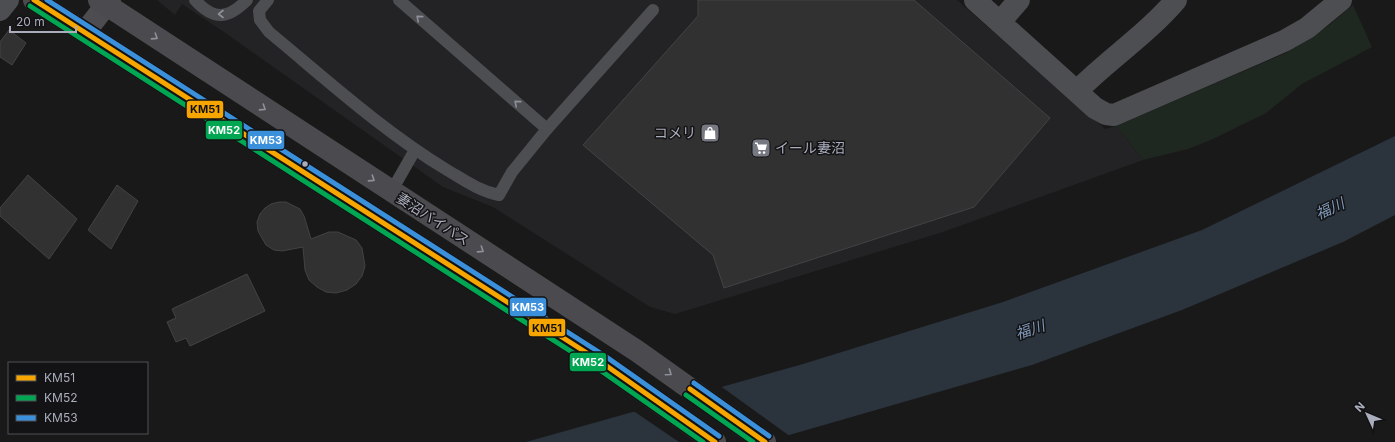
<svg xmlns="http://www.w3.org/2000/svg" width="1395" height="442" font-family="Inter,'Noto Sans JP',sans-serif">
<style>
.built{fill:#232325}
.green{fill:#1f2721}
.water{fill:#2b333c}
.pier{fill:#191919}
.building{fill:#313131;stroke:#424345}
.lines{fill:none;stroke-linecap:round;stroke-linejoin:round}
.lane{stroke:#4d4e52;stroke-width:12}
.street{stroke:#4d4e52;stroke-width:22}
.secondary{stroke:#4c4c51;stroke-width:22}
.highway{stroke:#4b4b4f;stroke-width:22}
.bus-1-casing{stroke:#131315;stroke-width:8}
.bus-2-casing{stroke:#131315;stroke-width:8}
.bus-3-casing{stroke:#131315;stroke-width:8}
.bus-1{stroke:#f7a600;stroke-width:5}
.bus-2{stroke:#00a651;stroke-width:5}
.bus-3{stroke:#3a90db;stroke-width:5}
.oneway{stroke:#8e909c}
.oneway2{stroke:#8e909b}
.bus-dot{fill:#aaadbb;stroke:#131315;stroke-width:1.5}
.labels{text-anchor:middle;stroke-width:3;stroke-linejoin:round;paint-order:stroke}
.poi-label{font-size:14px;fill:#aaadbb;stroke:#131315;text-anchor:end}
.street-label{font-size:14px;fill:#aaadbb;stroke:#131315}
.water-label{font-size:15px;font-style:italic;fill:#7f98b7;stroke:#131315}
.line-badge{stroke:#131315;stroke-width:1.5}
.badge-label{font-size:11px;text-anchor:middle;font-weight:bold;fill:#fff}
.pale-badge-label{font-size:11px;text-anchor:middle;font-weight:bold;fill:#111}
</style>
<rect width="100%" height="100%" fill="#191919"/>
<!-- built -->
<polygon class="built" points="157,0 957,0 1105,129 1116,126 1143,160 943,232 675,314 650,307 493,207 443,187 224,32 182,4 175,15"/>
<!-- green -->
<polygon class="green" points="1353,5 1372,47 1302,84 1266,113 1213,139 1188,149 1143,160 1116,126 1286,53 1328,26"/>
<!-- water -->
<polygon class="water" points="1395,136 1395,215 1343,242 1182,310 1032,365 765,442 526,442 803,364 1003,302 1202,230"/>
<!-- pier -->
<polygon class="pier" points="719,385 791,437 772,442 679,442 632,410"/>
<!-- building -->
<g class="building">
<polygon points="698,0 914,0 1050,118 974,207 724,288 713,255 583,145 698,16"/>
<polygon points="9,30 26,43 12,65 0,57 0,42"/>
<polygon points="28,175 77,219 49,259 0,216 0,208"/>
<polygon points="117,185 138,201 111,249 88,230"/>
<polygon points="279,202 286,202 300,209 304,216 311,239 329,232 338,232 356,240 362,248 365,266 362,276 356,284 347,290 336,293 326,292 317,287 309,280 305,270 303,247 282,251 274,250 266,245 258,231 257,222 260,214 265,208 271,204"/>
<polygon points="247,274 265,311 190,346 186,338 176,342 167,322 176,318 172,309"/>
</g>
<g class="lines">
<!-- lane -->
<g class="lane">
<path d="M195,0C214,21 228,19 247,0"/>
<path d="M268,0L259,11L260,20L269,32C327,80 383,131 447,170C464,180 479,191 499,195L512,172L547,129L653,10"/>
<polyline points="399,0 547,129"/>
<polyline points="391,192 415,150"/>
</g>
<!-- street -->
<g class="street">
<polyline points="975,0 1095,108 1106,114 1114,115 1284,41 1307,28 1341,0"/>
<polyline points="0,10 8,0"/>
<polyline points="1000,22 1019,0"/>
<path d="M1077,91C1109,59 1147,34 1176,0"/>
</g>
<!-- secondary -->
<polyline class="secondary" points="85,32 110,0"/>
<!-- highway -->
<g class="highway">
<polyline points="34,0 601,362 715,442"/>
<polyline points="99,0 637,351 765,442"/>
</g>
<!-- bus-1 casing -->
<g class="bus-1-casing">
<g id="bus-1">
<polyline points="34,0 601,362 715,442"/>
<polyline points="690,389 765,442"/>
</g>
</g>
<!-- bus-2 casing -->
<g class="bus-2-casing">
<g id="bus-2">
<polyline points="30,6 597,368 703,442"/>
<polyline points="686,395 753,442"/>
</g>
</g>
<!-- bus-3 casing -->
<g class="bus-3-casing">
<g id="bus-3">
<polyline points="47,0 605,356 719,436"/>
<polyline points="694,383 769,436"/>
</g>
</g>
<!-- bus-1 -->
<use href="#bus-1" class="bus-1"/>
<!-- bus-2 -->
<use href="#bus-2" class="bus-2"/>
<!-- bus-3 -->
<use href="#bus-3" class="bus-3"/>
</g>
<!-- one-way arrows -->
<defs><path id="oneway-chevron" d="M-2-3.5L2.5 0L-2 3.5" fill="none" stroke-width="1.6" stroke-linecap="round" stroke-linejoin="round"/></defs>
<g class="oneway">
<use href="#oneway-chevron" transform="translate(221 14) rotate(180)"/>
<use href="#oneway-chevron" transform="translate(419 18) rotate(-139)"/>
<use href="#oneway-chevron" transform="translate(517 103) rotate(-139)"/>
</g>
<g class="oneway2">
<use href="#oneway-chevron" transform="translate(155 37) rotate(33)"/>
<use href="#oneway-chevron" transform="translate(263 108) rotate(33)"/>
<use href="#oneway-chevron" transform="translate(372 179) rotate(33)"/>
<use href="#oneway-chevron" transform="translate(481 250) rotate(33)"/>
<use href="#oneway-chevron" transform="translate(669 373) rotate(35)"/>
</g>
<!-- icons -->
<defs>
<g id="shop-square" transform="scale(1)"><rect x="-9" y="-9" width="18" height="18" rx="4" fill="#777982" stroke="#131315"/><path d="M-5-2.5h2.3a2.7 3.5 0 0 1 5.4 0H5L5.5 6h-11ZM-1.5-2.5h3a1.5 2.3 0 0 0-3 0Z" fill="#fff"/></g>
<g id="supermarket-square" transform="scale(1)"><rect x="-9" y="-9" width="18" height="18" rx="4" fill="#777982" stroke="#131315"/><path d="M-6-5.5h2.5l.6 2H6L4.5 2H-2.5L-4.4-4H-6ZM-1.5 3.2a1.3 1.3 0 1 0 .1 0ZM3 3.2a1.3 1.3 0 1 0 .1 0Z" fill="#fff"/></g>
</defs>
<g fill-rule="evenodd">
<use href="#shop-square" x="710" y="133"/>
<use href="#supermarket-square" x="761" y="148"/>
</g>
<!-- markers -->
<circle class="bus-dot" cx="305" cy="164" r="3.5"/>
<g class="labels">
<!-- poi labels -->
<g class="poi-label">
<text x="696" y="138">コメリ</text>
<text x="775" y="153" text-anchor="start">イール妻沼</text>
</g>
<!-- street labels -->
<g class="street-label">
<text transform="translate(433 219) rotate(33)" y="5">妻沼バイパス</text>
</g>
<!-- water labels -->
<g class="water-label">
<text transform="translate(1330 209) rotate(-25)" y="5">福川</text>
<text transform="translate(1030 330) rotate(-19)" y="5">福川</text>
</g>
</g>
<g class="line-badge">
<rect x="186" y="100" width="38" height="19" rx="4" fill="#f7a600"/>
<rect x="205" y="120" width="38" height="20" rx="4" fill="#00a651"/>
<rect x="247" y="130" width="38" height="20" rx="4" fill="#3a90db"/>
<rect x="509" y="297" width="38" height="20" rx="4" fill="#3a90db"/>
<rect x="528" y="318" width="38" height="19" rx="4" fill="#f7a600"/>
<rect x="569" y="352" width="38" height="20" rx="4" fill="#00a651"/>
</g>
<g class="badge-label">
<text x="224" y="134">KM52</text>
<text x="266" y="144">KM53</text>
<text x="528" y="311">KM53</text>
<text x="588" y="366">KM52</text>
</g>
<g class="pale-badge-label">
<text x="205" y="113">KM51</text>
<text x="547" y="332">KM51</text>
</g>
<!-- legend -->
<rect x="8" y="362" width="140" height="72" fill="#131315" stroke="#4f5157"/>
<rect x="16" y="375" width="20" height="6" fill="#f7a600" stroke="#4f5157"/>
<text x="44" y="382" font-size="12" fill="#aaadbb">KM51</text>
<rect x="16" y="395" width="20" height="6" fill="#00a651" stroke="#4f5157"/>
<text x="44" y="402" font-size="12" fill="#aaadbb">KM52</text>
<rect x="16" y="415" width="20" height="6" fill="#3a90db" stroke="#4f5157"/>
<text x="44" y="422" font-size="12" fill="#aaadbb">KM53</text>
<!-- north arrow -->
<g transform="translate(1367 414) rotate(314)" stroke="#131315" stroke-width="3" paint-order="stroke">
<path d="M0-3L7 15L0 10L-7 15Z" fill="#aaadbb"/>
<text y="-6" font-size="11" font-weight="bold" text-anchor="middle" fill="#aaadbb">N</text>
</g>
<!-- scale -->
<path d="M10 26v6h66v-6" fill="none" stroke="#aaadbb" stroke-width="2"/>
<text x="16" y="26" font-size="12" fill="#aaadbb" stroke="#131315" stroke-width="3" paint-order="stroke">20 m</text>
</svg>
